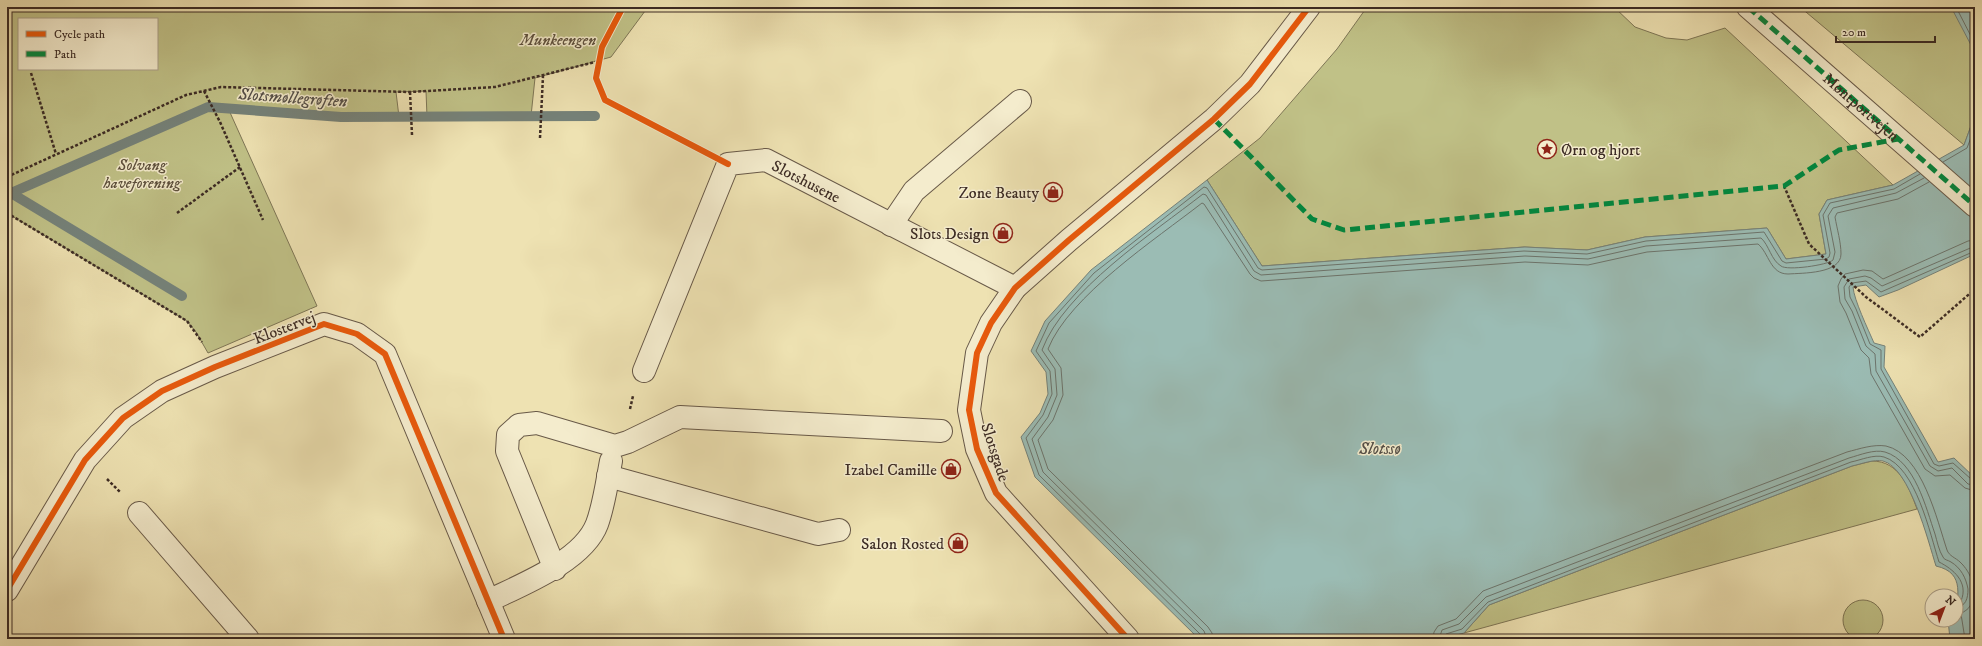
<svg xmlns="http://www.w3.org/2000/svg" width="1982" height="646" font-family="'IM FELL DW Pica',serif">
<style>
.green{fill:#c0c187;stroke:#7e7656;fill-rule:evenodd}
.water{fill:#9bbcb4;stroke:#75827a}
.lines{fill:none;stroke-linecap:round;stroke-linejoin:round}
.shore{stroke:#6c746c;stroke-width:1}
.stream{stroke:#75827a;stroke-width:10}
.minor-casing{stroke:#685948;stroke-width:24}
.path{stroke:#3c2b24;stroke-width:2.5;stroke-dasharray:3 2;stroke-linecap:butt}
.minor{stroke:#f4eccd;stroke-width:22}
.quiet{stroke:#00873e;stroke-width:5;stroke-dasharray:10 5;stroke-linecap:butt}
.cycleway-casing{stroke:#f4eccd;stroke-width:8}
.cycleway{stroke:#e8590c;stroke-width:6}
.labels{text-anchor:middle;stroke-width:3;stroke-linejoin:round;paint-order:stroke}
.park-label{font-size:16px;font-style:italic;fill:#5d503d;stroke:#f4eccd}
.street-label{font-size:16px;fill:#3c2b24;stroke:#f4eccd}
.poi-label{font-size:16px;fill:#3c2b24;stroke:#f4eccd;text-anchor:end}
.water-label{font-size:17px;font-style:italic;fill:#544f48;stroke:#f4eccd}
</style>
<rect width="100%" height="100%" fill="#eee2b2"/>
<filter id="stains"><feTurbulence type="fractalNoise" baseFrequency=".005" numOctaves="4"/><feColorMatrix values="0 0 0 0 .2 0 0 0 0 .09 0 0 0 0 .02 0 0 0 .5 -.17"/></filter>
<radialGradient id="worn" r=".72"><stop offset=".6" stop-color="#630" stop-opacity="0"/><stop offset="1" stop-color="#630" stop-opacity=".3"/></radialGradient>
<!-- green -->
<g class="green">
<path d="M7,7H648L611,57L535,78L531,116L427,117L426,91L396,92L399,117H341L228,108L317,306L208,353L196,332L187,321L7,213ZM19,19H157V69H19Z"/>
<polygon points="1367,7 1614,7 1635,27 1666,38 1687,40 1725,28 1893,185 1827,200 1819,214 1826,254 1786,259 1767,228 1645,237 1587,250 1524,247 1262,266 1207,180 1260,138 1337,49"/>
<polygon points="1800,7 1975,7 1975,115 1964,145"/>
<path d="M1872,461C1899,461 1909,487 1917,509L1464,633L1489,605L1852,466Z"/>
<circle cx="1863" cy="620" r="20"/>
</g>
<!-- water -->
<g class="water">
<polygon points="1951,7 1975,7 1975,49 1971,45"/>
<path d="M1975,115V254L1898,290L1879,297L1866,285L1853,287C1854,300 1868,329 1874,343L1885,346L1884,367L1938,462L1954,458L1975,478V639H1950L1948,620H1956C1956,598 1967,573 1936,566C1928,541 1910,468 1883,461C1874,459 1861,464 1852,466L1489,605L1464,633L1442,639H1199L1035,477L1021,437L1040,413L1048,394L1046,372L1031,351L1045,321L1091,270L1207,180L1262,266L1525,247L1587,250L1645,237L1767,228L1786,259L1826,254L1819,214L1827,200L1893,185L1964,145Z"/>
</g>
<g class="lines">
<!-- shore -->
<g class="shore">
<polyline points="1956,7 1975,44"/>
<polyline points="1943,162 1967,148 1975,127"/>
<polyline points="1975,240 1968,241 1883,279 1872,271 1863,270 1845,274 1841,279 1838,286 1840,302 1846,313 1861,350 1869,358 1871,374 1925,469 1935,476 1950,475 1965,488 1975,491"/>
<polyline points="1975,246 1882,286 1871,278 1865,276 1849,279 1844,287 1845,299 1852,311 1866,346 1875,354 1876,371 1930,466 1938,471 1952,468 1968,484 1975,485"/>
<polyline points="1975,251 1881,292 1866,281 1852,283 1849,287 1850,297 1856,309 1870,344 1881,350 1881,369 1934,464 1939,466 1953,463 1971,479 1975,480"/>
<polyline points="1202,639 1200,634 1039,475 1026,438 1043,415 1052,394 1050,371 1036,351 1049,323 1094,273 1204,187 1207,188 1258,268 1262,270 1524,251 1587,254 1646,241 1764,232 1782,261 1786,263 1826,259 1829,257 1830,253 1823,215 1830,203 1894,189 1920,174"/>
<path d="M1207,639L1204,631L1043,472L1032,439L1048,417L1057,395L1055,369L1042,350C1064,291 1153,233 1203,194L1206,195L1254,271L1261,275L1525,256L1588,259L1646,246L1761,238C1769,245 1771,260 1781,266C1787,271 1828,265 1833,260L1835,252L1828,216L1833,208L1896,193L1924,178"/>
<path d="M1213,639L1212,633L1208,627L1048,469L1038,440L1053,420L1063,395L1061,368L1048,349C1069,296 1156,239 1202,203L1204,204L1250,274L1254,278L1261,281L1525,262L1588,265L1647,252L1758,244C1769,253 1770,274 1788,274C1802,273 1841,274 1841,254C1841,242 1837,229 1835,217L1837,213L1898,199L1929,182"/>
<path d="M1433,639L1434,632L1438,626L1456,619L1483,591L1847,452C1859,449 1873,444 1886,446C1922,454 1937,520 1947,550C1949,556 1956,558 1960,562C1971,572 1979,592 1970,606C1968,610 1964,611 1961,614L1965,639"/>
<path d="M1439,639L1442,630L1459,624L1486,597L1849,458C1860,455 1874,449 1885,452C1915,461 1926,508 1935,534C1937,541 1939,551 1943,557C1944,560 1948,560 1951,562C1961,568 1966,578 1968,589C1968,598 1966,607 1956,607"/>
<path d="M1444,639L1446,634L1462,629L1488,602L1851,462C1861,460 1874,454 1884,457C1916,467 1930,534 1939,562C1953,569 1969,582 1961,601L1956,602"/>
</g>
<!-- stream -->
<g class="stream">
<polyline points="7,190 11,193 208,107 341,117 595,116"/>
<polyline points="11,193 182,296"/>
</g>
<!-- minor casing -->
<g class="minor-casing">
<g id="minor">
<path id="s1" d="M1748,7L1975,206"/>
<polyline points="891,225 914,191 1020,101"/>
<path id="s2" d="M644,371L728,164L766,160L1015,288"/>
<polyline points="608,476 818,534 839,530"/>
<polyline points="139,513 248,639"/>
<polyline points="555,569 507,451 508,435 519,425 537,423 615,446 628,442 680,417 941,431"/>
<polyline points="7,590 85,460 123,418 162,391 215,367 324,324 357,334 385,354 504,639"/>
<path d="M488,601C521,585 583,561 597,524C604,505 607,482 611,461"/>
<polyline points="1128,639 996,493 977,449 969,410 977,353 991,323 1015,288 1069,240 1214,119 1250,84 1309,7"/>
</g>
</g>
<!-- path -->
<g class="path">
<polyline points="31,73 56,154"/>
<polyline points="204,91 220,122 263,220"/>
<polyline points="410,92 412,135"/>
<polyline points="540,138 543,76"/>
<polyline points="7,177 186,95 221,87 410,92 495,87 599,61"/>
<polyline points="1784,186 1809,244 1866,297 1920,337 1975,289"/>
<polyline points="7,213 187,321 202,342"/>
<polyline points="177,213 240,167"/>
<polyline points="630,409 633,396"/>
<polyline points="107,479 120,492"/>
</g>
<!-- minor -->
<use href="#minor" class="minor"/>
<!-- quiet -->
<g class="quiet">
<polyline points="1748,7 1975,206"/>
<polyline points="1214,119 1312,219 1344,230 1784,186 1839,150 1898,139"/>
</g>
<!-- cycleway casing -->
<g class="cycleway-casing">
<g id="cycleway">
<polyline points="623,7 602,47 596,78 605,100 728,164"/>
<polyline points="7,590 85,460 123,418 162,391 215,367 324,324 357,334 385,354 504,639"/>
<polyline points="1128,639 996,493 977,449 969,410 977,353 991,323 1015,288 1069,240 1214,119 1250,84 1309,7"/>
</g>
</g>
<!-- cycleway -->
<use href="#cycleway" class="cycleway"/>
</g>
<!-- icons -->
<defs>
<g id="sight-ring" transform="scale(1)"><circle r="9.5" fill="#f4eccd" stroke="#8f2418" stroke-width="1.5"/><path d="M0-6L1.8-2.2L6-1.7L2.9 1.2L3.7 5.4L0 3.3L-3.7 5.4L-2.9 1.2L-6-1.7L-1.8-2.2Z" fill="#8f2418"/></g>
<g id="shop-ring" transform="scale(1)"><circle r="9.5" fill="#f4eccd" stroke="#8f2418" stroke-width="1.5"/><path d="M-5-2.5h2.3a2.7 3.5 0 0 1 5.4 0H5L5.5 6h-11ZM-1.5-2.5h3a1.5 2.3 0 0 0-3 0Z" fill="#8f2418"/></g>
</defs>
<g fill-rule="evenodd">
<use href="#sight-ring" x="1547" y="149"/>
<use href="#shop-ring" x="1053" y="192"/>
<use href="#shop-ring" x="1003" y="233"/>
<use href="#shop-ring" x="951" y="469"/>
<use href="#shop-ring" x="958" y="543"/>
</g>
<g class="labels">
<!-- park labels -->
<g class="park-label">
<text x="558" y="45">Munkeengen</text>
<text x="142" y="170">Solvang<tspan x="142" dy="18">haveforening</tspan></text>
</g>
<!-- street labels -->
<g class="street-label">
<text dy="6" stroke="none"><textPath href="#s1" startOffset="151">Møntportvejen</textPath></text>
<text dy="6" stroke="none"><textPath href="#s2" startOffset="307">Slotshusene</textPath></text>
<text transform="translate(284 327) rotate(-21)" y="6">Klostervej</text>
<text transform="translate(996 452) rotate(72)" y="6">Slotsgade</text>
</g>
<!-- poi labels -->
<g class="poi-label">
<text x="1561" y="155" text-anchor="start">Ørn og hjort</text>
<text x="1039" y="198">Zone Beauty</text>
<text x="989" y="239">Slots Design</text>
<text x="937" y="475">Izabel Camille</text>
<text x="944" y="549">Salon Rosted</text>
</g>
<!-- water labels -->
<g class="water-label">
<text transform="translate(293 97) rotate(4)" y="6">Slotsmøllegrøften</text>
<text x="1380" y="454">Slotssø</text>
</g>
</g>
<!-- margin -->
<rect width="1982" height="646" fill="none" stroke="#eee2b2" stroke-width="24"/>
<rect x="8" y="8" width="1966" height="630" fill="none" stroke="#3c2b24" stroke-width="2"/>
<rect x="12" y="12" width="1958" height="622" fill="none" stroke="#3c2b24"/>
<!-- legend -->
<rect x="18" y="18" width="140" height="52" fill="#f4eccd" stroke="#aa9f89"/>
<rect x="26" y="31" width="20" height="6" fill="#e8590c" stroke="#aa9f89"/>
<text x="54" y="38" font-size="12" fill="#3c2b24">Cycle path</text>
<rect x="26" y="51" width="20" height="6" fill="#00873e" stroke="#aa9f89"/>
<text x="54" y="58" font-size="12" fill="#3c2b24">Path</text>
<!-- north arrow -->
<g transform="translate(1944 608) rotate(42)"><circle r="19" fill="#f4eccd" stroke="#aa9f89"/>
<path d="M0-3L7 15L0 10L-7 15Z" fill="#8f2418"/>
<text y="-6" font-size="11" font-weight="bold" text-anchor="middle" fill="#3c2b24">N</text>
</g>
<!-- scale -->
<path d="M1836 36v6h99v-6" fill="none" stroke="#3c2b24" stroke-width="2"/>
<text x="1842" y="36" font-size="12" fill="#3c2b24" stroke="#f4eccd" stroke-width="3" paint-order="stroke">20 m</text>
<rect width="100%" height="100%" filter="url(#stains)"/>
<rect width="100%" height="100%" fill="url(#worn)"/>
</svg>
